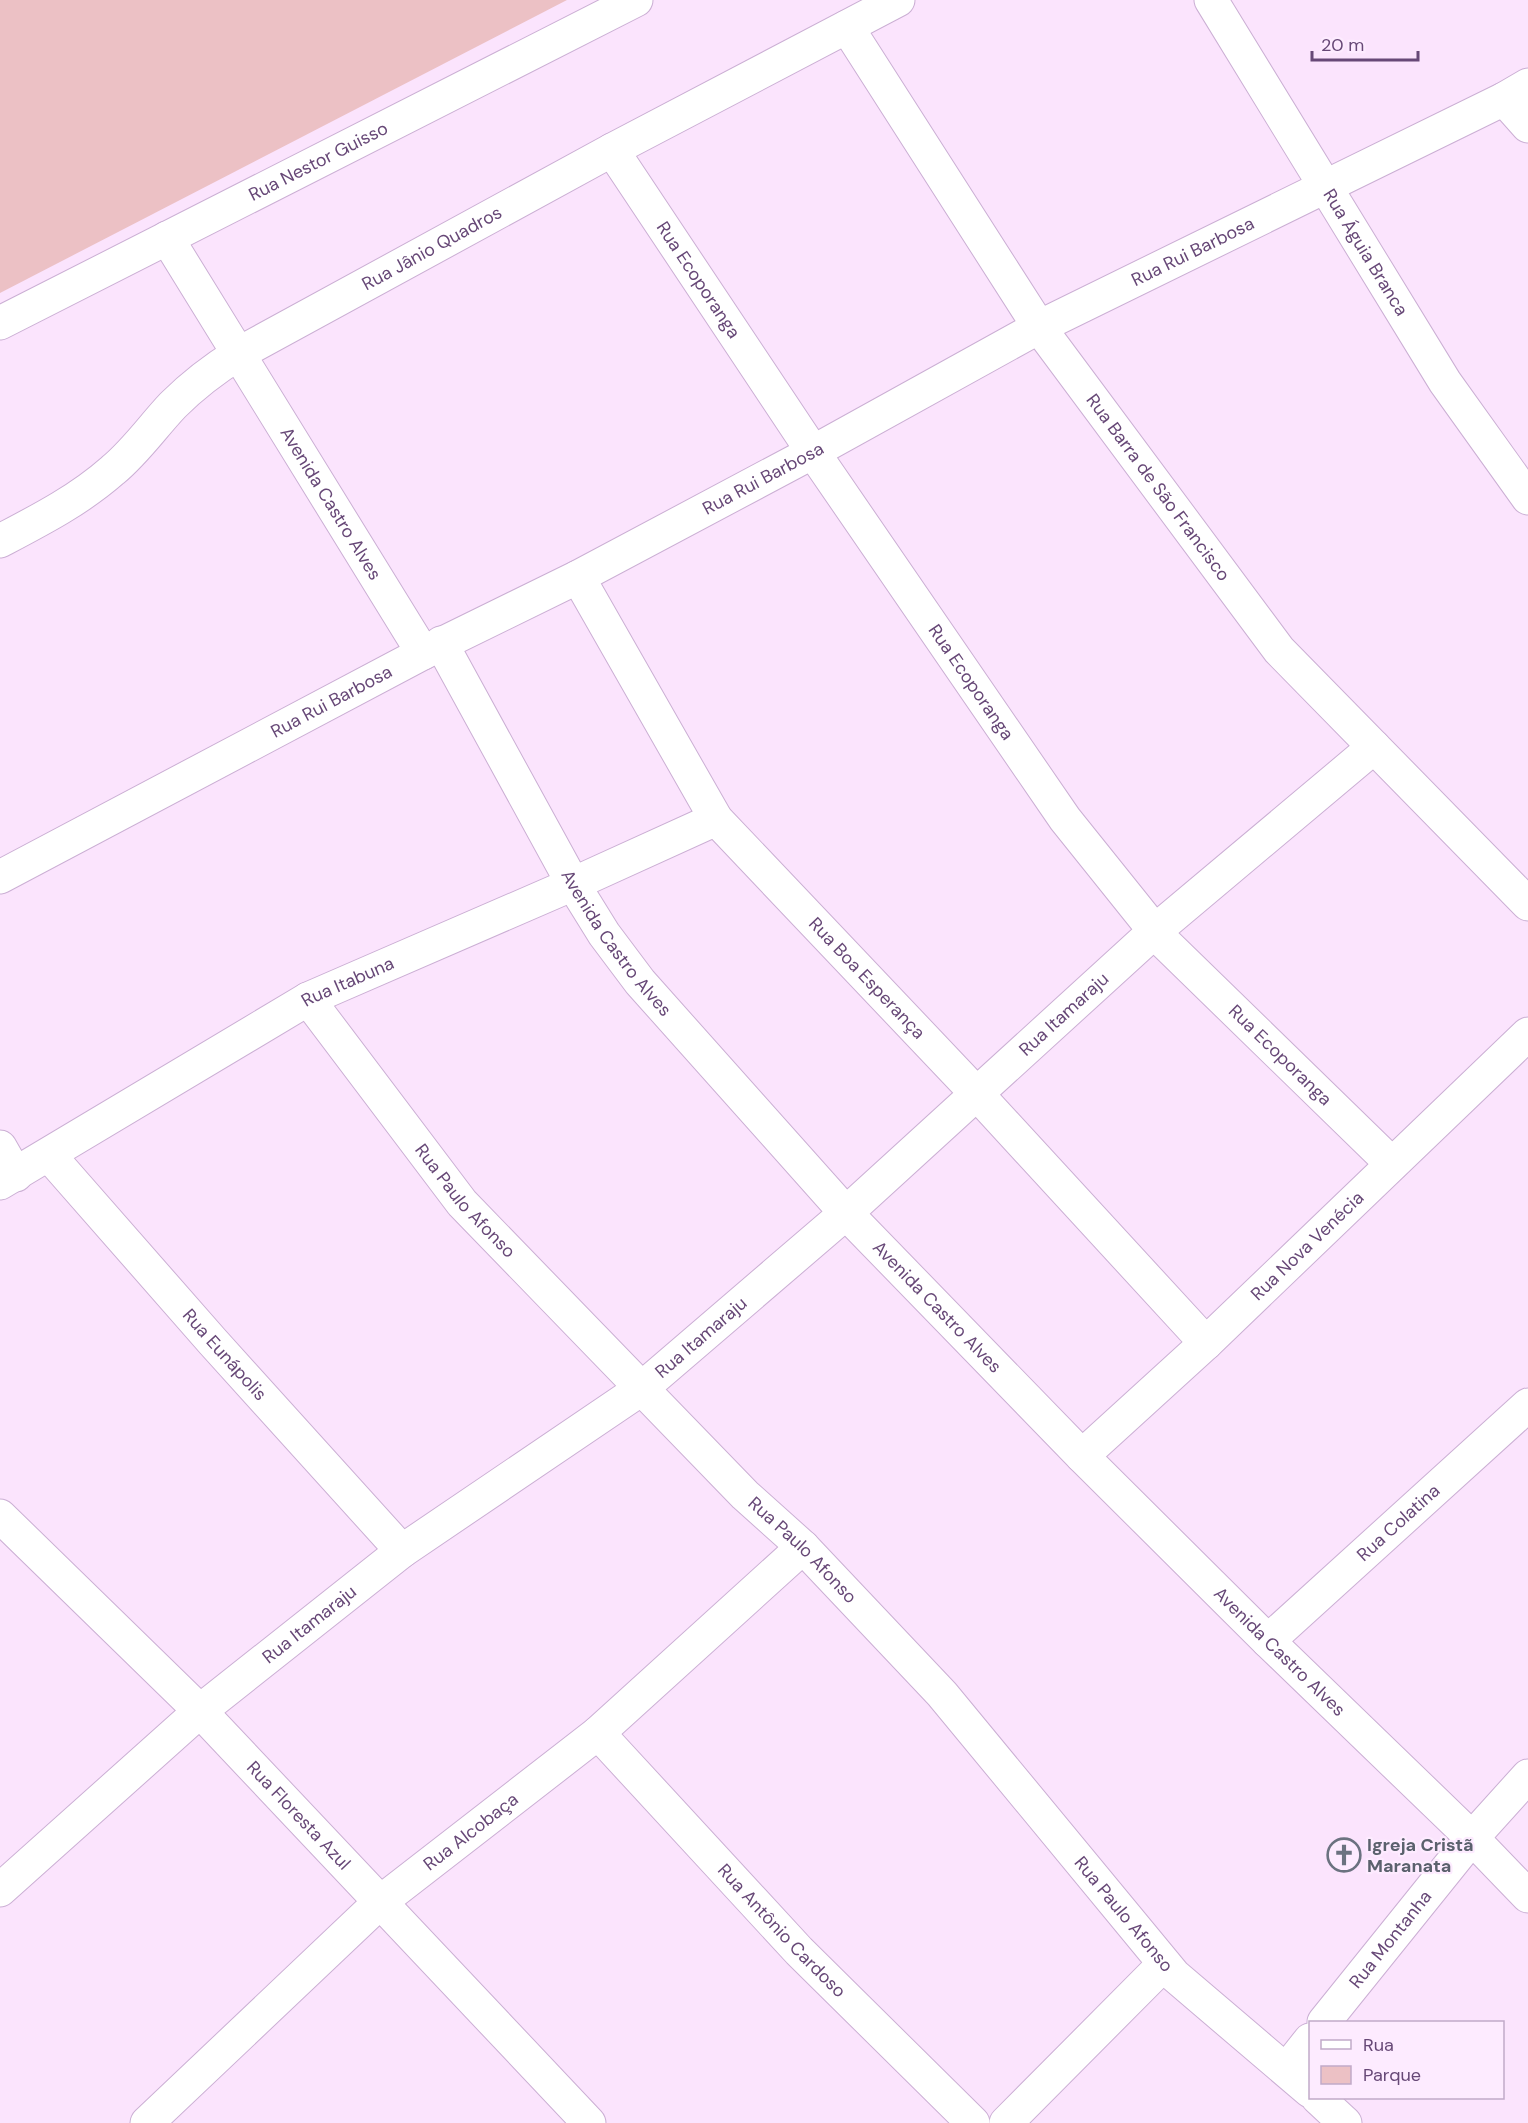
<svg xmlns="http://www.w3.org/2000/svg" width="1528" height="2123" font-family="'DM Sans',sans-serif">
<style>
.green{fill:#ecc1c5}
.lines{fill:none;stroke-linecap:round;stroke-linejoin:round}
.minor-casing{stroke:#cbafd4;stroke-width:35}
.tertiary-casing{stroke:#cbafd4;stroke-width:35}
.minor{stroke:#fff;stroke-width:33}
.tertiary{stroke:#fff;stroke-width:33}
.labels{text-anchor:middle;stroke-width:4.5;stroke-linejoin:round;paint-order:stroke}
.street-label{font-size:18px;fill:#674877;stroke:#fdebff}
.worship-label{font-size:18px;font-weight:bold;fill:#5b616d;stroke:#fdebff;text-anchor:start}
</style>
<rect width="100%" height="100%" fill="#fbe4fd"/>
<!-- green -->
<polygon class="green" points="0,0 567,0 0,293"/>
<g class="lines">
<!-- minor casing -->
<g class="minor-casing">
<g id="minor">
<path id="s1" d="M1211,0L1445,382L1528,498"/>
<path id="s2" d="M847,27L1039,327L1279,650L1528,904"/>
<polyline points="1504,99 1528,126"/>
<path id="s3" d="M612,150L813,452L1065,819L1162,940L1392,1164"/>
<path id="s4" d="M167,238L423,653"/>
<path id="s5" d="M0,541C40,520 79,500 113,470C136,451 153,426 173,405C193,385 214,369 238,354L612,150L898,0"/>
<path id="s6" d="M578,577L716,819L977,1094L1206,1343"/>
<path id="s7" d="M441,643L573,884L604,934L640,982L846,1213L1082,1456L1268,1641L1472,1838L1528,1896"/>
<path id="s8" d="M0,877L423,653L578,577L813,452L1039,327L1504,99L1528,85"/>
<path id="s9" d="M308,999L462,1203L745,1495L803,1547L942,1694L1174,1975L1310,2091"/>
<polyline points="0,1147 16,1175"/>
<path id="s10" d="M49,1155L213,1342L402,1551"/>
<path id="s11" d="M0,1183L308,999L573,884L716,819"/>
<path id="s12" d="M1082,1456L1206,1343L1528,1034"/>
<path id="s13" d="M0,1516L200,1711L589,2123"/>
<path id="s14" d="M1268,1641L1528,1405"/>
<path id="s15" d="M598,1733L799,1951L973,2123"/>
<path id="s16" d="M0,1890L200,1711L402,1551L641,1389L846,1213L1155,931L1374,747"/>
<path id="s17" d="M1324,2022L1472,1838L1528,1776"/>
<polyline points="1287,2069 1310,2040"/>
<polyline points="1318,2098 1345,2123"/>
<path id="s18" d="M147,2123L379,1903L598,1733L803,1547"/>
<polyline points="1006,2123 1164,1964"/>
</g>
</g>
<!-- tertiary casing -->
<g class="tertiary-casing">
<g id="tertiary">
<path id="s19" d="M0,323L636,0"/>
</g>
</g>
<!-- minor -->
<use href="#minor" class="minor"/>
<!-- tertiary -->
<use href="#tertiary" class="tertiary"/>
</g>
<!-- icons -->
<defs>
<g id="church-ring" transform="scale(1.725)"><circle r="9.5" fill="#fdebff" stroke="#6b7280" stroke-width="1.5"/><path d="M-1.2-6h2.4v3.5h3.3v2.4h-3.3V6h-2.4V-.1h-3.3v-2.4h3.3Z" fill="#6b7280"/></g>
</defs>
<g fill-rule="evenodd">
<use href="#church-ring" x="1344" y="1855"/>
</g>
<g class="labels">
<!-- street labels -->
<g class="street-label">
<text dy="6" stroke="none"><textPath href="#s19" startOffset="357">Rua Nestor Guisso</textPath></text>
<text dy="6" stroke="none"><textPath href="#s5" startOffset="526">Rua Jânio Quadros</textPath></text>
<text dy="6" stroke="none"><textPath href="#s8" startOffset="1347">Rua Rui Barbosa</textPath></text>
<text dy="6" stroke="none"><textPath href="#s1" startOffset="296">Rua Águia Branca</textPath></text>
<text dy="6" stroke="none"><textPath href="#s3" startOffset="156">Rua Ecoporanga</textPath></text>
<text dy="6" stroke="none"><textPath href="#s8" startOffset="861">Rua Rui Barbosa</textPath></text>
<text dy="6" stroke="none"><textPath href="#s2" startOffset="556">Rua Barra de São Francisco</textPath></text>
<text dy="6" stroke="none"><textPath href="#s4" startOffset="312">Avenida Castro Alves</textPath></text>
<text dy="6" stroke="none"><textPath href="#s3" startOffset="642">Rua Ecoporanga</textPath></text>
<text dy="6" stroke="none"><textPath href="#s8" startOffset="375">Rua Rui Barbosa</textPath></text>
<text dy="6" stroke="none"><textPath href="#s7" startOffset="348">Avenida Castro Alves</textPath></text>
<text dy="6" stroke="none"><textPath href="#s6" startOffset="498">Rua Boa Esperança</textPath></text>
<text dy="6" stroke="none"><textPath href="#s11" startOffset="402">Rua Itabuna</textPath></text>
<text dy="6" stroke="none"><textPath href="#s16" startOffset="1380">Rua Itamaraju</textPath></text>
<text dy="6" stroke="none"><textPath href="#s3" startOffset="1128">Rua Ecoporanga</textPath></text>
<text dy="6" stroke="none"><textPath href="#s9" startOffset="256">Rua Paulo Afonso</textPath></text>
<text dy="6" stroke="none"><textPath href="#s12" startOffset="308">Rua Nova Venécia</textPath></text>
<text dy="6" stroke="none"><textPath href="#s7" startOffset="834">Avenida Castro Alves</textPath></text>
<text dy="6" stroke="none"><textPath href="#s16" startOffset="894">Rua Itamaraju</textPath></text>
<text dy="6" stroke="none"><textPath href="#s10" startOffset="266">Rua Eunápolis</textPath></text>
<text dy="6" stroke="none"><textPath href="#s14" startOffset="176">Rua Colatina</textPath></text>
<text dy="6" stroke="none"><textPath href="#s9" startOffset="742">Rua Paulo Afonso</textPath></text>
<text dy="6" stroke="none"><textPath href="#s16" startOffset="408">Rua Itamaraju</textPath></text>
<text dy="6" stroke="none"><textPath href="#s7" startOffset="1320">Avenida Castro Alves</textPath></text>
<text dy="6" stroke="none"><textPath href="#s13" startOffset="423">Rua Floresta Azul</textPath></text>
<text dy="6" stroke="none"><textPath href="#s18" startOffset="436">Rua Alcobaça</textPath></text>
<text dy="6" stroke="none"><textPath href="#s9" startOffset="1228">Rua Paulo Afonso</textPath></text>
<text dy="6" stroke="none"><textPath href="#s15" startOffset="270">Rua Antônio Cardoso</textPath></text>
<text dy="6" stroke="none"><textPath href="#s17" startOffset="106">Rua Montanha</textPath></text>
</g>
<!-- worship labels -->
<g class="worship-label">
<text x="1367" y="1851">Igreja Cristã<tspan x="1367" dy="21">Maranata</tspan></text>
</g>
</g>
<!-- legend -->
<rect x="1309" y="2021" width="195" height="78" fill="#fdebff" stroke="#c1aac9" stroke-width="1.5"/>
<rect x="1321" y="2040" width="30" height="9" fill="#ffffff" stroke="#c1aac9" stroke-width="1.5"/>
<text x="1363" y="2051" font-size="18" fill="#674877">Rua</text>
<rect x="1321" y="2066" width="30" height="18" fill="#ecc1c5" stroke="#c1aac9" stroke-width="1.5"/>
<text x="1363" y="2081" font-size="18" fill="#674877">Parque</text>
<!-- scale -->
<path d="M1312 51v9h106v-9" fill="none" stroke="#674877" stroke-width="3"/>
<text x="1321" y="51" font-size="18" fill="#674877" stroke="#fdebff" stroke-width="4.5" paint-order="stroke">20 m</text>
</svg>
